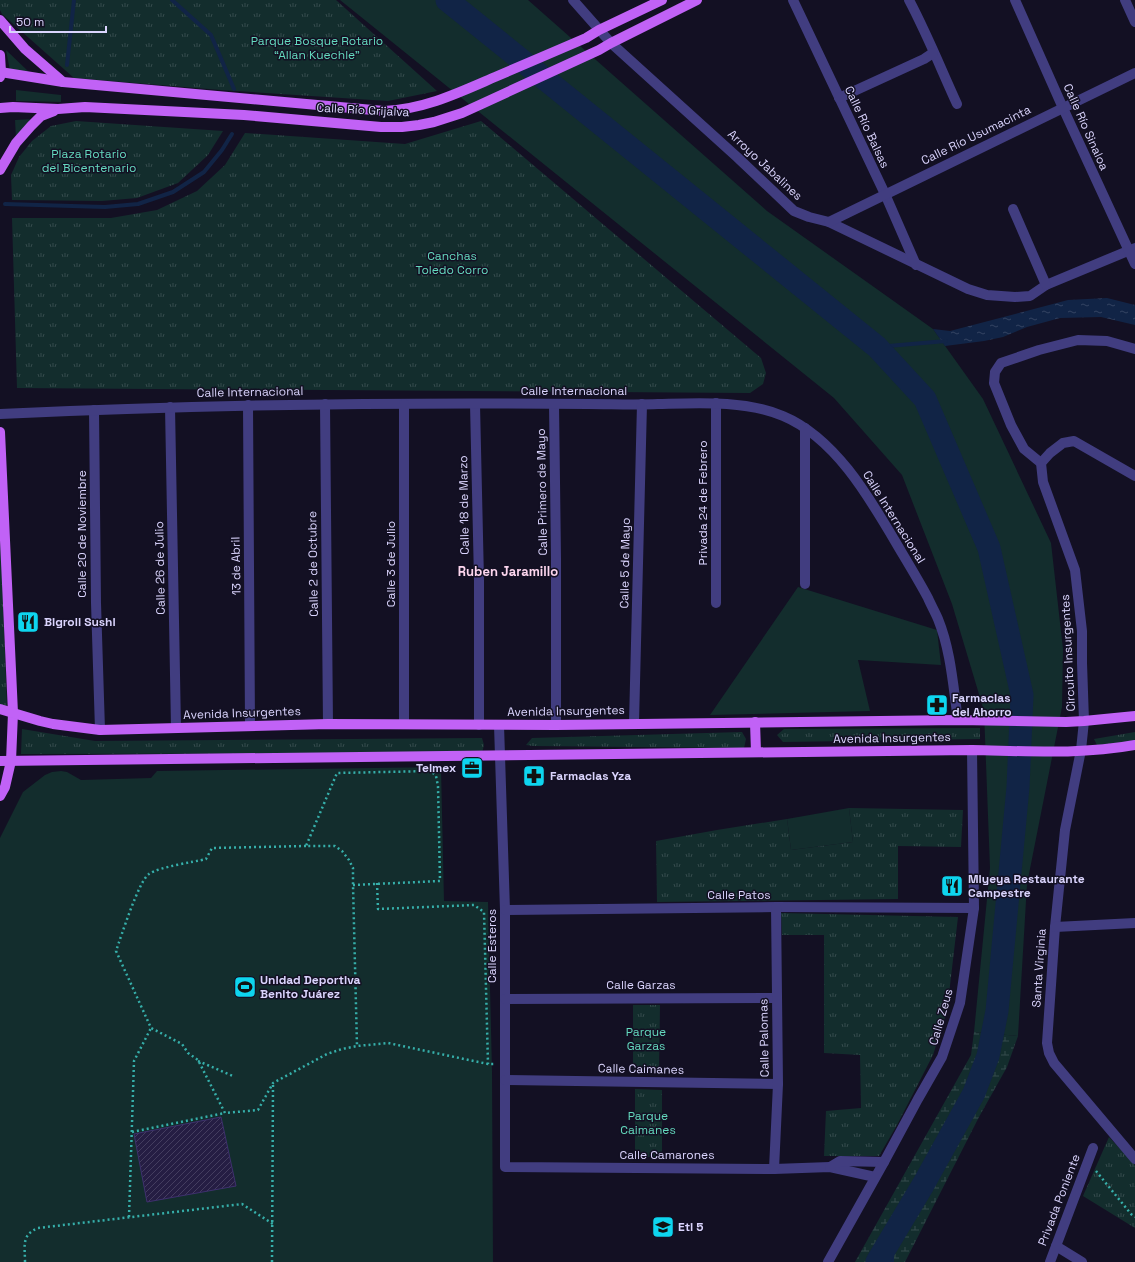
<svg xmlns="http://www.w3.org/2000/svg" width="1135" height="1262" font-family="'Space Grotesk',sans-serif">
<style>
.grass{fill:#132d2d}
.wetland{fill:url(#wetland-marsh)}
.park{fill:url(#park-tufts)}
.water{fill:url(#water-ripples)}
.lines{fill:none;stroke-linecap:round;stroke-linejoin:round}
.stream{stroke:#112446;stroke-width:4}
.river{stroke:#112446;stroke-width:23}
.building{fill:url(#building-hatch);stroke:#3e306e}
.path{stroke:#36afaa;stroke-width:2.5;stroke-dasharray:2 3;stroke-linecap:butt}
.minor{stroke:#413d80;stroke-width:10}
.major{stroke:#c162f6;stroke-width:10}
.labels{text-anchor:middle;stroke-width:3;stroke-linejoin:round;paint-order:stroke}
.park-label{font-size:12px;fill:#64d9be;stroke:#131023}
.street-label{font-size:12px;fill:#dad4fd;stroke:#131023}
.poi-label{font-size:12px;font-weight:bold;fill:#dad4fd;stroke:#131023;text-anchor:start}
.neighbourhood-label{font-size:13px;font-weight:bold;fill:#fdd6ee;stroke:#131023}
</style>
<defs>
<pattern id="wetland-marsh" width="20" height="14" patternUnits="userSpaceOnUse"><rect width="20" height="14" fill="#132d2d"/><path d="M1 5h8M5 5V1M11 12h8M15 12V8" fill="none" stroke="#354b4c"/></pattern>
<pattern id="park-tufts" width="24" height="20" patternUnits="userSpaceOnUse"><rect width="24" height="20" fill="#132d2d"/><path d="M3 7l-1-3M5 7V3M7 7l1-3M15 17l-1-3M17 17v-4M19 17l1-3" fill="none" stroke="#354b4c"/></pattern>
<pattern id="water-ripples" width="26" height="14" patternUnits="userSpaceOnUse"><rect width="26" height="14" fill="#112446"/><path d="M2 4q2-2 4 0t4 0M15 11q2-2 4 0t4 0" fill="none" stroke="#334362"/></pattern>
<pattern id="building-hatch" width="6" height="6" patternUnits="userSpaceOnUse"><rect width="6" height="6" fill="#251d43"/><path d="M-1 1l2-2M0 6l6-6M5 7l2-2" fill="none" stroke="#443d5f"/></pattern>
</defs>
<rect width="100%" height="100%" fill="#131023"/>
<!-- grass -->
<g class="grass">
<polygon points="340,0 528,0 767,211 933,329 983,399 1051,543 1063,649 1062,707 1027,884 1018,1036 974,1032 990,868 984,711 952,604 902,475 834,398"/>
<polygon points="6,50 29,72 10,71"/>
<polygon points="16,90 61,95 61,102 16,101"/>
<polygon points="34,119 16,139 15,120"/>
<polygon points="798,587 937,630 941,665 858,660 870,711 710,715"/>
<polygon points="441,767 444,901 488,902 492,1071 493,1262 0,1262 0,838 23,792 45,775 52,772 61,771 67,772 81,780 151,778 157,771"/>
<polygon points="849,808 853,842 791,850 787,819"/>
</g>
<!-- wetland -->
<polygon class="wetland" points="974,1032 1018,1036 1007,1067 979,1117 905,1262 855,1262 971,1055"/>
<!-- park -->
<g class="park">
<polygon points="0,0 336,0 437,91 388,101 221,90 74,78 2,14 0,10"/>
<polygon points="76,121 223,131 208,155 178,183 137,198 102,201 12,200 11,175 19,157 32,141 51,126"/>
<polygon points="481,121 761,358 766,373 763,384 750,393 17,388 12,218 111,218 157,210 197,191 225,165 245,133 405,144"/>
<polygon points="0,522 7,706 0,704"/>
<polygon points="980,728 980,739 783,742 777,735 784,729"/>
<polygon points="22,729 95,741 482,738 484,745 482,753 21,754"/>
<polygon points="742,732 746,739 744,748 533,746 526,745 532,738"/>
<polygon points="1135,732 1135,741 1097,745 1094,739"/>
<polygon points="849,808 963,810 961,847 898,846 898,899 657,902 656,841 717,830 787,819 791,850 853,842"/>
<polygon points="781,913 958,917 947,1011 933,1055 897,1125 879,1156 824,1156 826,1111 861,1108 860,1055 824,1053 824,935 782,935"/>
<polygon points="633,1005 660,1005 659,1072 633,1073"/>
<polygon points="635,1089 662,1090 662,1157 635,1157"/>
<polygon points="1109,1137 1135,1165 1135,1228 1083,1196"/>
</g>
<!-- water -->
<polygon class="water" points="1107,298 1135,305 1135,325 1101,317 1060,318 1027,327 1003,337 984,341 945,346 933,329 950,331 1068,300"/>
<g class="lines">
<!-- stream -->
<g class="stream">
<polyline points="172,0 211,35 234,89"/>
<polyline points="67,65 74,0"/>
<polyline points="5,204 105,207 138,204 173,192 204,172 222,150 232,134"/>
<polyline points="877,347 946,341"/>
<polyline points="892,1262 892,1236"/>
</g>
<!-- river -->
<polyline class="river" points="447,0 877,347 925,399 989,548 1022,695 1018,787 997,1011 988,1056 974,1093 923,1185 877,1262"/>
</g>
<!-- building -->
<polygon class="building" points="221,1117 236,1186 147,1202 134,1134"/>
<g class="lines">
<!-- path -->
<g class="path">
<path d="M306,846L212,848L206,859C194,862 158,867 149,874C139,880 121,937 116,951L151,1028L182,1044L188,1053L198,1060L225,1113L258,1110L273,1083L327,1054L342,1049L357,1046L388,1043L488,1064H496"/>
<polyline points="377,883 378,909 474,905 484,912 488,1064"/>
<polyline points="353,885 440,881 438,786 436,776 431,771 337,773 306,846 335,846 342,851 349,860 353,868 353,885 357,1046"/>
<polyline points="198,1061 233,1076"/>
<polyline points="132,1132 225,1113"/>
<polyline points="1096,1171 1131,1214 1135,1217"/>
<polyline points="129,1217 134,1061 151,1028"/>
<path d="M25,1262C25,1246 21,1235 38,1228L242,1204L273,1224"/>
<polyline points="272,1262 273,1085"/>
</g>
<!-- minor -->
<g class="minor">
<polyline points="573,0 611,43 737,157 794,211 809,217 829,222 968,289 987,295 1015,297 1030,296 1046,285 1135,248"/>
<polyline points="793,0 885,194 916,265"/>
<path d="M909,0C927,34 941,69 957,104"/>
<polyline points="1015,0 1063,108 1135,264"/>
<polyline points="1125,0 1135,22"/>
<polyline points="839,98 924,59 933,53"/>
<polyline points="1013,209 1046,285"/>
<polyline points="829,222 1135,73"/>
<polyline points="1135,349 1107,341 1078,340 1039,350 1001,363 995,372 994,383 1011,425 1024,449 1041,463 1043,482 1075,570 1082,631 1082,663 1084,721 1081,750 1065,830 1055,927 1047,1043 1049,1053 1054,1063 1135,1159"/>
<polyline points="716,403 716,603"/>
<polyline points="325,404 328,724"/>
<polyline points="475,404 479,580 479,725"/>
<polyline points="554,404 556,558 556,725"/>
<polyline points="248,405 250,726"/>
<polyline points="170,407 176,728"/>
<polyline points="94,410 96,603 100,730"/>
<path d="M0,414C196,405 392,402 588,404C611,404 635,405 658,404C698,403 745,400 783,416C838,439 873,504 902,553C911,568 920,583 928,598C931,605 935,612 938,619C951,651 953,686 958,720"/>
<polyline points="805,428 805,584"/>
<polyline points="1041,463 1050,453 1063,443 1074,441 1135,476"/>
<polyline points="634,723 642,404"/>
<polyline points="404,724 404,404"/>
<polyline points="499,725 505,910 505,1167 774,1169 830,1167 875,1177"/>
<polyline points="505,910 776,907 974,908"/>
<polyline points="1055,927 1135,923"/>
<polyline points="505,999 776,998"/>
<polyline points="505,1080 778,1084"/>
<polyline points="830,1167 840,1161 884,1162"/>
<polyline points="774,1169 778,1084 776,907"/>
<polyline points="1056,1246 1082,1262"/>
<polyline points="828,1262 884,1162 918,1099 942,1057 960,1003 974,908 972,750"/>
<polyline points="1050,1262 1093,1148"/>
</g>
<!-- major -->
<g class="major">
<polyline points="0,20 25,49 63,82"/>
<polyline points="0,55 1,72 0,77"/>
<path d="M0,72L63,82L384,111C425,109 458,93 495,77C525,64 556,51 586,38L599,30L662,0"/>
<polyline points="0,108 13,107 58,109 85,107 244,115 381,127 402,127 419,125 434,122 462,113 599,50 611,43 697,0"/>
<polyline points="0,170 16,143 31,126 41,116 54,111"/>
<polyline points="0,432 13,713 11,761 5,787 0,796"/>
<polyline points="0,709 40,721 53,724 100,730 328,724 556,725 958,720 1066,722 1084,721 1135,716"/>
<polyline points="755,722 756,752"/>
<path d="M0,761L972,750C1026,751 1081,755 1135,745"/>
</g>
</g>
<!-- icons -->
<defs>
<g id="restaurant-square" transform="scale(1.15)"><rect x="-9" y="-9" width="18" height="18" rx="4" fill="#0ed5ef" stroke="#131023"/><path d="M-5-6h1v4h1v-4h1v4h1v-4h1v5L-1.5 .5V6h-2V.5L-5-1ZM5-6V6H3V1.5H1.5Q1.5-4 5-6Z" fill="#111"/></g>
<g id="pharmacy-square" transform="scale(1.15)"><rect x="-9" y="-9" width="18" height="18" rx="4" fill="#0ed5ef" stroke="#131023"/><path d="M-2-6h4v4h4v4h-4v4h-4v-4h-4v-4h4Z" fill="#111"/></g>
<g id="office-square" transform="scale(1.15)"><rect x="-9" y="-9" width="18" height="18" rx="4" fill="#0ed5ef" stroke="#131023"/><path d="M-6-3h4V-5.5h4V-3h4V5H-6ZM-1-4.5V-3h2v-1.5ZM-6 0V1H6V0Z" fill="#111"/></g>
<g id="stadium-square" transform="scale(1.15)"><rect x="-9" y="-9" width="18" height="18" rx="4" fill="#0ed5ef" stroke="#131023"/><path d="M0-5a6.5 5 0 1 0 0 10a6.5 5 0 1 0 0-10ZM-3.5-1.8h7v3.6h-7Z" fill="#111"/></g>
<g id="school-square" transform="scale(1.15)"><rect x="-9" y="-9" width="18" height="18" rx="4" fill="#0ed5ef" stroke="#131023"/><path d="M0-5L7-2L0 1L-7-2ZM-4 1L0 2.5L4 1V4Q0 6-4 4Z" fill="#111"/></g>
</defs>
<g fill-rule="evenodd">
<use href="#restaurant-square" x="28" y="622"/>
<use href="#pharmacy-square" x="937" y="705"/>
<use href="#office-square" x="472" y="768"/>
<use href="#pharmacy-square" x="534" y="776"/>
<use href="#restaurant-square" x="952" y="886"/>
<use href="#stadium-square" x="245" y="987"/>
<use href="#school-square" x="663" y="1227"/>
</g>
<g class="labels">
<!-- park labels -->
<g class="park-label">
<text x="317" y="45">Parque Bosque Rotario<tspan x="317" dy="14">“Allan Kuechle”</tspan></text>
<text x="89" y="158">Plaza Rotario<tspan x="89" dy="14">del Bicentenario</tspan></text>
<text x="452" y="260">Canchas<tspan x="452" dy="14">Toledo Corro</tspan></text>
<text x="646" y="1036">Parque<tspan x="646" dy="14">Garzas</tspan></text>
<text x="648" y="1120">Parque<tspan x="648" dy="14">Caimanes</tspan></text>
</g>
<!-- street labels -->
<g class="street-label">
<text transform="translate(363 110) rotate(3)" y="4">Calle Río Grijalva</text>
<text transform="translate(867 127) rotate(65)" y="4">Calle Río Balsas</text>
<text transform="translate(1086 127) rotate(66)" y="4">Calle Río Sinaloa</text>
<text transform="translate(976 135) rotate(-26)" y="4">Calle Río Usumacinta</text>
<text transform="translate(765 165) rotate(43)" y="4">Arroyo Jabalines</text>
<text x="574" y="395">Calle Internacional</text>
<text transform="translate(250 392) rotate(-1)" y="4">Calle Internacional</text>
<text transform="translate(542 492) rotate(-91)" y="4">Calle Primero de Mayo</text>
<text transform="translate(703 503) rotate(-90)" y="4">Privada 24 de Febrero</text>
<text transform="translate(464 505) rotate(-91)" y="4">Calle 18 de Marzo</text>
<text transform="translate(894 517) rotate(58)" y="4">Calle Internacional</text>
<text transform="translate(82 534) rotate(-90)" y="4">Calle 20 de Noviembre</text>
<text transform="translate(625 563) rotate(-89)" y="4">Calle 5 de Mayo</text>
<text transform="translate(313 564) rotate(-91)" y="4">Calle 2 de Octubre</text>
<text transform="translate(391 564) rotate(-90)" y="4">Calle 3 de Julio</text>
<text transform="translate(236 566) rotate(-91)" y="4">13 de Abril</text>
<text transform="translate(160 568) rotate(-91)" y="4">Calle 26 de Julio</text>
<text transform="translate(1068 653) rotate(-93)" y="4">Circuito Insurgentes</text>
<text transform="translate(566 711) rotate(-1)" y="4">Avenida Insurgentes</text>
<text transform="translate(242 713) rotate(-2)" y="4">Avenida Insurgentes</text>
<text transform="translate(892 738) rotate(-1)" y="4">Avenida Insurgentes</text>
<text x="739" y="899">Calle Patos</text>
<text transform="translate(492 946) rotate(-90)" y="4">Calle Esteros</text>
<text transform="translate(1039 968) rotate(-86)" y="4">Santa Virginia</text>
<text x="641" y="989">Calle Garzas</text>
<text transform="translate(941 1017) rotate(-74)" y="4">Calle Zeus</text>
<text transform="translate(764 1038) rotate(-91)" y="4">Calle Palomas</text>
<text transform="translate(641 1069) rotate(1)" y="4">Calle Caimanes</text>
<text x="667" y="1159">Calle Camarones</text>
<text transform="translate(1059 1200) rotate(-69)" y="4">Privada Poniente</text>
</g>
<!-- poi labels -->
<g class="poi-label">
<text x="44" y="626">Bigroll Sushi</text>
<text x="952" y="702">Farmacias<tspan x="952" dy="14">del Ahorro</tspan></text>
<text x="456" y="772" text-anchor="end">Telmex</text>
<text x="550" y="780">Farmacias Yza</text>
<text x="968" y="883">Miyeya Restaurante<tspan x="968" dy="14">Campestre</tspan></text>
<text x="260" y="984">Unidad Deportiva<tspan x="260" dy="14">Benito Juárez</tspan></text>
<text x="678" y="1231">Eti 5</text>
</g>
<!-- neighbourhood labels -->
<g class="neighbourhood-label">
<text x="508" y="576">Ruben Jaramillo</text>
</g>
</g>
<!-- scale -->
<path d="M10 26v6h96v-6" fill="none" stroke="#dad4fd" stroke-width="2"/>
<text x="16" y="26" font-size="12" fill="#dad4fd" stroke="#131023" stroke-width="3" paint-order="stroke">50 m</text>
</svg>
